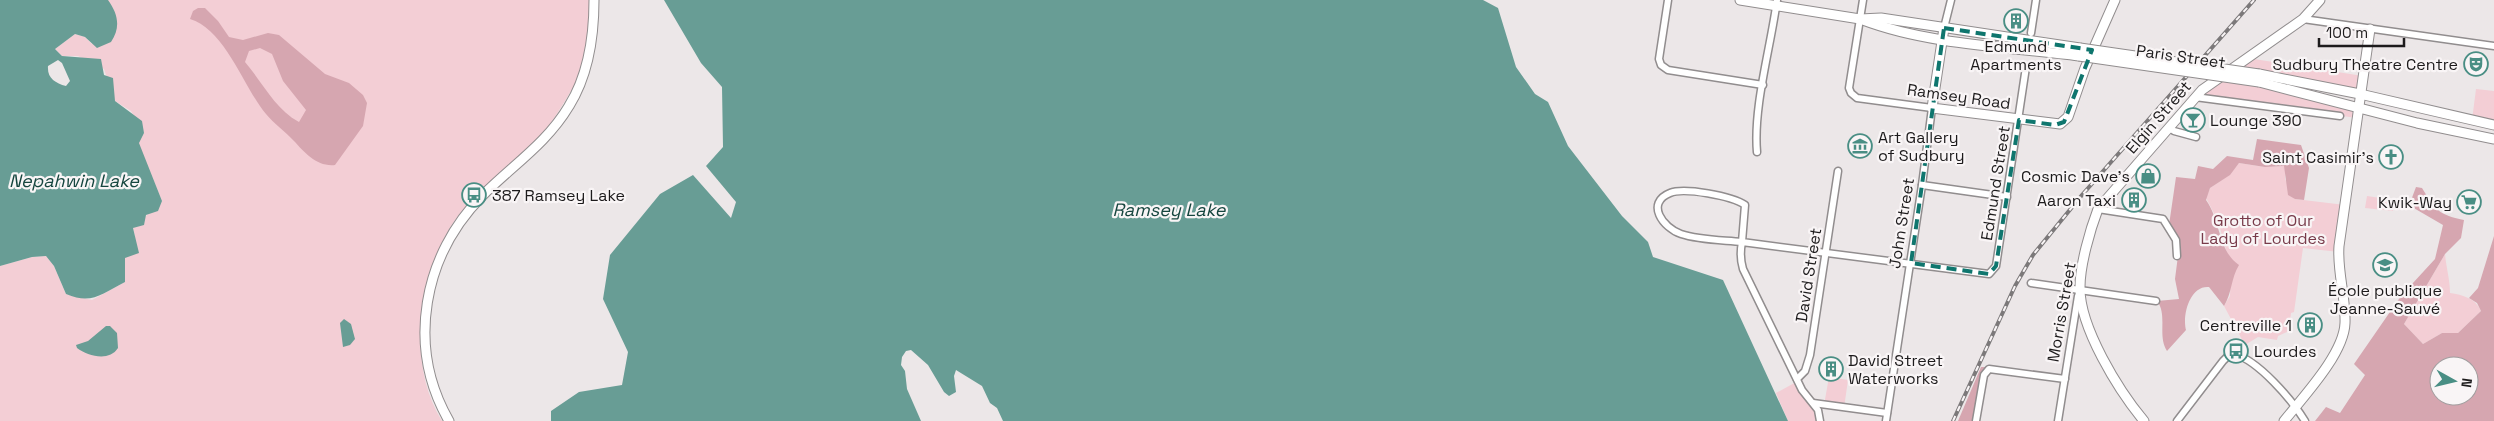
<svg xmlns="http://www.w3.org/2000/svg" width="2494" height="421" font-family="'Space Grotesk',sans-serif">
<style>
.green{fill:#f3ced5}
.forest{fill:#d6a6b0;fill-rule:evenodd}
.water{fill:#689d95;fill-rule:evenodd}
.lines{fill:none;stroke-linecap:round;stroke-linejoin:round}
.street-casing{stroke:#918d8e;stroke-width:9}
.secondary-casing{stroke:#918d8e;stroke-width:11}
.street{stroke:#fff;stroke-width:6}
.secondary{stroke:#fff;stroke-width:9}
.rail-casing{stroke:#7c797a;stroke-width:4}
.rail{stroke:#f9f5f6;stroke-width:2;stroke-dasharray:5.5;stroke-linecap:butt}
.secondary-bridge-casing{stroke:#918d8e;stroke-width:11;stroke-linecap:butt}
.secondary-bridge{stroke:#fff;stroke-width:9}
.marked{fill:none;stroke:#0f766e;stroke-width:4;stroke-dasharray:10 6;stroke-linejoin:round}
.labels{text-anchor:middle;stroke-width:4.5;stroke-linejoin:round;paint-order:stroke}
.poi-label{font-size:16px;fill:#1d1b1c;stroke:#f9f5f6;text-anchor:end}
.street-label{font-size:16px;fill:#1d1b1c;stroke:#f9f5f6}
.park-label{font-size:16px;fill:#783b4a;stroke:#f9f5f6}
.water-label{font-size:18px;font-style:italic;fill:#16463f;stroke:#f9f5f6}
</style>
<rect width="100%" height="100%" fill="#ece7e8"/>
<!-- green -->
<g class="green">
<path d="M107,0H590C589,26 589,53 579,78C575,86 569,93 565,101C556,115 548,129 536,141C510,167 477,189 455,220C418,274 406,364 442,421H0V266L32,257L46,256L54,266L66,294L92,300L125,282V258L135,236L133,228L162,201L138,143L144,133L131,111L115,101L104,69L78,56H62L55,49L75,34L85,37L92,44Z"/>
<polygon points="2247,58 2363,76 2360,94 2262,70 2235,66"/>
<polygon points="2220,80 2263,86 2358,113 2357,118 2261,105 2196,100"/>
<polygon points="2476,89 2494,91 2494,124 2472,120"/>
<polygon points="2239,163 2265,167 2285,166 2285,179 2295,199 2345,205 2339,252 2303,248 2294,312 2291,313 2289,331 2278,336 2277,340 2258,337 2245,345 2224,306 2230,296 2231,260 2227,253 2218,221 2206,198 2210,188 2229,175"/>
<polygon points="2367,196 2394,200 2393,211 2365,208"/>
<path d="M2445,254C2446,267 2450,279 2450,293C2463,295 2475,298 2481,311L2458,333H2442L2423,344L2404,324Z"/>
<polygon points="1829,377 1848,380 1844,408 1824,405"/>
<polygon points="1798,381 1814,404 1821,421 1788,421 1776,393"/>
</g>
<!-- forest -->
<g class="forest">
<path d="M198,8H205L218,21L229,37L243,40L268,33L279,35L325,74L349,83L363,95L367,103L363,126L335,165C317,167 305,153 294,141C285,131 274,124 266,114C244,88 225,29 190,19L193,11ZM260,48L272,54L283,81L306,110L299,122C275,109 263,83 245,62L249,51Z"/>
<path d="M2257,139L2301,145L2309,168L2304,200L2295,199L2288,195L2284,166L2265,167L2239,163L2230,175L2210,188L2206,200C2221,221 2218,251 2239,265C2231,278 2232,293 2224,306L2209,287C2190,285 2182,315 2186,330L2167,351C2157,336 2168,315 2157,301L2179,299L2175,279L2179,248L2169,225L2176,177L2195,179L2198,166L2213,169L2227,156L2253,160Z"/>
<path d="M2416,187L2422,188C2435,209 2438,215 2464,220L2461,238L2445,254L2404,324L2423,344L2442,333H2458L2481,311L2477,303L2469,298L2478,288L2494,236V421H2315L2326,407L2340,413L2365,375L2354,364L2401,296L2435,259L2443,225L2412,207L2410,203ZM2439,366H2469V396H2439Z"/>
<polygon points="1981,367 1985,367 1977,421 1958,421"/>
</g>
<!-- water -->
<g class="water">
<path d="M0,0H108C118,14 121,27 111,42L97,48L85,37L75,34L55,49L62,56L101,59L104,75L113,78L115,101L142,121L144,133L139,143L162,201L158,211L146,215L144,225L133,228L139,253L125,258V282C101,294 92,305 66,294L54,266L46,256L32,257L0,266ZM58,60L62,63L70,81L66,86C55,83 47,78 48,66Z"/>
<polygon points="664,0 1483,0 1498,8 1516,67 1535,94 1548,102 1568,146 1622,216 1648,242 1653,257 1723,280 1788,421 1003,421 997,408 990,403 982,386 956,370 954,376 956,392 949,396 944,392 928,365 911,350 906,351 902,357 901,365 905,371 907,389 921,421 551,421 551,411 579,392 622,385 628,352 603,299 610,255 660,194 693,175 731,218 736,202 706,166 723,147 722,87 701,63"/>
<polygon points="344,319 351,324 355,339 350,345 343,347 340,323"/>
<path d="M106,326H110L117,333L118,348C109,362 88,356 77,348L76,345L88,341Z"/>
</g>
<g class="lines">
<!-- street casing -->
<g class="street-casing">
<g id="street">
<polyline points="1668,0 1659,59 1661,65 1668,70 1763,85"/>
<polyline points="1863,0 1849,88 1851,93 1857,98 1932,108 1922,185 1886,421"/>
<polyline points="2303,19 2494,46"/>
<polyline points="1944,28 1951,0"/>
<polyline points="2031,33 2036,0"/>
<polyline points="2195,97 2340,116"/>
<polyline points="2169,128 2174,131 2196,137"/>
<path d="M1757,152C1753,107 1771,46 1777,0"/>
<polyline points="1922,185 2007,197"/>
<polyline points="2098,209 2163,219 2176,240 2177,256"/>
<polyline points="2031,283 2156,301"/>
<polyline points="1797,379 1805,371 1810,355 1838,171"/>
<polyline points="1813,403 1887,413"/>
<path d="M1820,421L1818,410L1802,390L1743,269C1740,259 1740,252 1742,242L1745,205C1732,196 1684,187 1670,193C1645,203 1663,228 1681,234C1699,240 1722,240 1742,242L1989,274L1996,266L2026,67"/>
<polyline points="1976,421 1984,375 1989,369 2065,379"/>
<polyline points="2058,421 2078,296"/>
<path d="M2177,421L2223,361L2228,356L2234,354C2258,360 2292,400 2305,421"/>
</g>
</g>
<!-- secondary casing -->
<g class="secondary-casing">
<g id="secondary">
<polyline points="1740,0 1860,19 1881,18 2080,48"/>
<path d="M1863,20C1929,45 2010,47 2079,56"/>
<polyline points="1944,28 1932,108 2060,124 2068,117 2085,68 2115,0"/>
<polyline points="2259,74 2360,94 2494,125"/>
<polyline points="2259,82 2417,123 2494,139"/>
<path d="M449,421C406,346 423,255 483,195C513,165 547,143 569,106C589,74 594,37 594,0"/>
<path d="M2144,421C2119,391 2079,327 2080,287C2080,265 2090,230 2098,209L2202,90L2303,19L2320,0"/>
<path d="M2284,421C2303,397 2344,354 2345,323C2346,297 2337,272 2339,246L2370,29"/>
</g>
</g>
<!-- street -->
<use href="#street" class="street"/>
<!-- secondary -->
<use href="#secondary" class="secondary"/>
<!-- rail casing -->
<g class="rail-casing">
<polyline id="rail" points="1953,421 2015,286 2033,255 2082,195 2254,0"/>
</g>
<!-- rail -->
<use href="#rail" class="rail"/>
<!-- secondary-bridge casing -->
<g class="secondary-bridge-casing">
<g id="secondary-bridge">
<polyline points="2080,48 2259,74"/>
<polyline points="2079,56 2259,82"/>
</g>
</g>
<!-- secondary-bridge -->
<use href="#secondary-bridge" class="secondary-bridge"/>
</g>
<!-- marked area -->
<path class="marked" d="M1944,28L2092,50L2064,122L2055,125L2019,120L1996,266L1989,274L1911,263Z"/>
<!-- icons -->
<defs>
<g id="building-ring" transform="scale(1.25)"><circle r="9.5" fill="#f9f5f6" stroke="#498e84" stroke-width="1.5"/><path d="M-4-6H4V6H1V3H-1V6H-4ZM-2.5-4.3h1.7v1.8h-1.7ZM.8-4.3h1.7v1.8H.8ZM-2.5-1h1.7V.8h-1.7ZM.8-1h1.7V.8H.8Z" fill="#498e84"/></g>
<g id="theatre-ring" transform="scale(1.25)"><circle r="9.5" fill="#f9f5f6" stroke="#498e84" stroke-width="1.5"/><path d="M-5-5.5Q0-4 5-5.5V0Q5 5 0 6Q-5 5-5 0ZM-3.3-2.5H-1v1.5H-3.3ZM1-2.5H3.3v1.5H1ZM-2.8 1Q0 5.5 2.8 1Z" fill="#498e84"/></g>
<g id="bar-ring" transform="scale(1.25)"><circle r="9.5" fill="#f9f5f6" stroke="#498e84" stroke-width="1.5"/><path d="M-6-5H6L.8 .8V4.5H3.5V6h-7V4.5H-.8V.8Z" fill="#498e84"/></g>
<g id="museum-ring" transform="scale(1.25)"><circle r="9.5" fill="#f9f5f6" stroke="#498e84" stroke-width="1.5"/><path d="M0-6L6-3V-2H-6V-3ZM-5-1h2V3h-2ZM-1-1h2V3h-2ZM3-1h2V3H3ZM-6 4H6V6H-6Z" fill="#498e84"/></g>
<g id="church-ring" transform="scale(1.25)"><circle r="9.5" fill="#f9f5f6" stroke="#498e84" stroke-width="1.5"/><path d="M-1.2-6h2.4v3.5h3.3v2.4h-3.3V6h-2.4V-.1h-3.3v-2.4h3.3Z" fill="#498e84"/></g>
<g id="shop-ring" transform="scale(1.25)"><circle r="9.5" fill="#f9f5f6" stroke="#498e84" stroke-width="1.5"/><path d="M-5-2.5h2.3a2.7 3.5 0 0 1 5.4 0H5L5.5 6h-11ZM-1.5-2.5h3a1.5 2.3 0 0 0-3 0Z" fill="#498e84"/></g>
<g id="bus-ring" transform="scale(1.25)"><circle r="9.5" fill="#f9f5f6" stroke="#498e84" stroke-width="1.5"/><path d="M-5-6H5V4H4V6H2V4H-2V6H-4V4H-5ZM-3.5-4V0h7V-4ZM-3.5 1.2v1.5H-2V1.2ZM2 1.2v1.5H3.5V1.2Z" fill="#498e84"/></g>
<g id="supermarket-ring" transform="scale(1.25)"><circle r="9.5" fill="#f9f5f6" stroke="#498e84" stroke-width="1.5"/><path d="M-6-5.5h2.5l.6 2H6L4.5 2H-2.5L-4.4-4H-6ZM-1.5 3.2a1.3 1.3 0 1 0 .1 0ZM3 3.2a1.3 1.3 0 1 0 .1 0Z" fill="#498e84"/></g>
<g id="school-ring" transform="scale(1.25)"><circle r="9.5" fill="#f9f5f6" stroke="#498e84" stroke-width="1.5"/><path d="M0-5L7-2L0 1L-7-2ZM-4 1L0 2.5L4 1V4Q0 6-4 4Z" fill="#498e84"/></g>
</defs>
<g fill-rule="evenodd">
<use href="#building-ring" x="2016" y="21"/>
<use href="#theatre-ring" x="2476" y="64"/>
<use href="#bar-ring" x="2193" y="120"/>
<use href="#museum-ring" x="1860" y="146"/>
<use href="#church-ring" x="2391" y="157"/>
<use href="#shop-ring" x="2148" y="176"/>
<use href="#bus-ring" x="474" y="195"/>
<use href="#building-ring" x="2134" y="200"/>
<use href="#supermarket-ring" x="2469" y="202"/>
<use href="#school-ring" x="2385" y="265"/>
<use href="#building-ring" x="2310" y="325"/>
<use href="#bus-ring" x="2236" y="351"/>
<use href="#building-ring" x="1831" y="369"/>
</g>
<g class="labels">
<!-- poi labels -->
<g class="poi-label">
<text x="2016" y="52" text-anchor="middle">Edmund<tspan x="2016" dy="18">Apartments</tspan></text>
<text x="2458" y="70">Sudbury Theatre Centre</text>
<text x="2210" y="126" text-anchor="start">Lounge 390</text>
<text x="1878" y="143" text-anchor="start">Art Gallery<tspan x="1878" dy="18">of Sudbury</tspan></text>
<text x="2374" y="163">Saint Casimir's</text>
<text x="2130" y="182">Cosmic Dave's</text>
<text x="492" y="201" text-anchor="start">387 Ramsey Lake</text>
<text x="2116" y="206">Aaron Taxi</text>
<text x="2452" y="208">Kwik-Way</text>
<text x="2385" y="296" text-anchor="middle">École publique<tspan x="2385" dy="18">Jeanne-Sauvé</tspan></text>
<text x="2292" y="331">Centreville 1</text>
<text x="2254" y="357" text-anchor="start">Lourdes</text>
<text x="1848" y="366" text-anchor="start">David Street<tspan x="1848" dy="18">Waterworks</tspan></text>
</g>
<!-- street labels -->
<g class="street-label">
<text transform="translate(2181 56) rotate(8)" y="6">Paris Street</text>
<text transform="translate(1959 96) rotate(8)" y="6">Ramsey Road</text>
<text transform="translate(2158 117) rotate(-49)" y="6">Elgin Street</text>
<text transform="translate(1995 183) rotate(-81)" y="6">Edmund Street</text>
<text transform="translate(1901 223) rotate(-81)" y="6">John Street</text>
<text transform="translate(1808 275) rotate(-81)" y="6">David Street</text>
<text transform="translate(2061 312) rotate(-80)" y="6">Morris Street</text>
</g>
<!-- park labels -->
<g class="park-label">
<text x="2263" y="226">Grotto of Our<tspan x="2263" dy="18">Lady of Lourdes</tspan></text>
</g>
<!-- water labels -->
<g class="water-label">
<text x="74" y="187">Nepahwin Lake</text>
<text x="1169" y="216">Ramsey Lake</text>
</g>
</g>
<!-- north arrow -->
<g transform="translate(2454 381) rotate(98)"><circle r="24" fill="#f9f5f6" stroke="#a19e9f"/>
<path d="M0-4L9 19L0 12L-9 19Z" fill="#498e84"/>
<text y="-8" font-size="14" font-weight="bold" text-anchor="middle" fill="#1d1b1c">N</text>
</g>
<!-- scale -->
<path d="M2319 38v8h85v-8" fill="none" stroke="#1d1b1c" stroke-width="2.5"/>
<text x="2326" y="38" font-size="15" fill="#1d1b1c" stroke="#f9f5f6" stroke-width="4" paint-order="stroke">100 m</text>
</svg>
